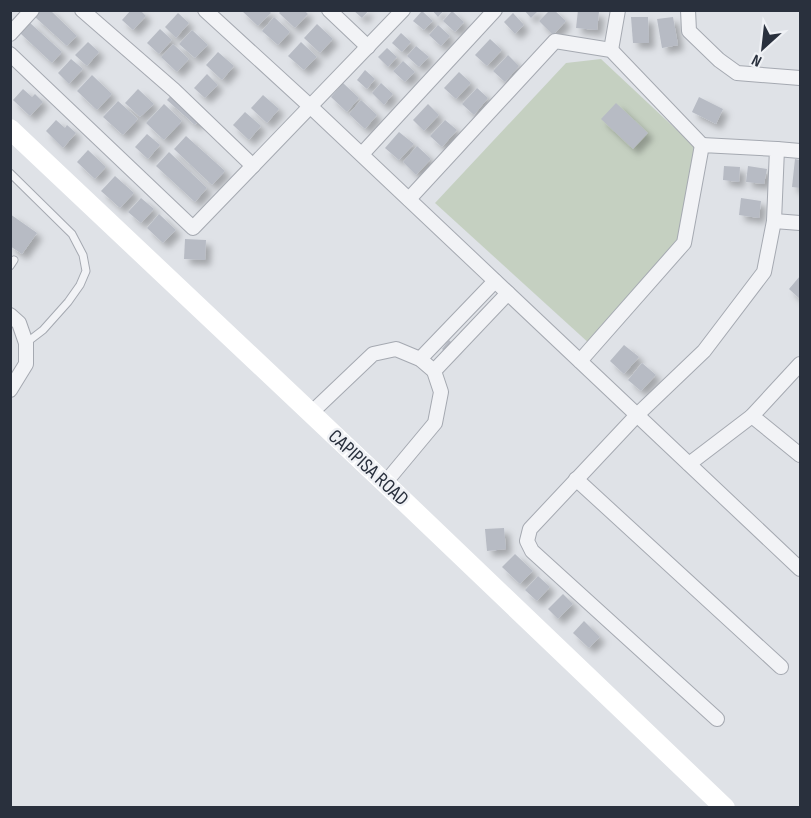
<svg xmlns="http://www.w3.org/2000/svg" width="811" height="818" font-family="'Sofia Sans Condensed',sans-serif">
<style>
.green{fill:#c5d0c1}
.building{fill:#b7bbc4;filter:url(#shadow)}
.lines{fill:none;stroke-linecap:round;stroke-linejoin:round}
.service-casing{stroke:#a5a9b1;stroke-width:9}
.minor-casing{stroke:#a5a9b1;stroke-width:16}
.service{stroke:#f2f3f6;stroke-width:7}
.minor{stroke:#f2f3f6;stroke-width:14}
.secondary{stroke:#fff;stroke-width:20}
.labels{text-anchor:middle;stroke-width:5;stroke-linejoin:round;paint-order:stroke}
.street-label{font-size:20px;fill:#29303d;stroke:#eff1f5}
</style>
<defs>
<filter id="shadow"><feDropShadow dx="5.5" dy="5.5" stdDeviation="3" flood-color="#0004"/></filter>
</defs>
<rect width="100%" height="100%" fill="#dfe2e7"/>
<!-- green -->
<polygon class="green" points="601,59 695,147 682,236 591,345 435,203 566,63"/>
<!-- building -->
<g class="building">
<polygon points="41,10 50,10 77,36 67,46 35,17"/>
<polygon points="131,10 140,10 146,16 133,30 122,20"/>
<polygon points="241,10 268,10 271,13 258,26"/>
<polygon points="282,10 304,10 308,14 295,28 279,13"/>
<polygon points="353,10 369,10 362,18"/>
<polygon points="432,10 444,10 438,17"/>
<polygon points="524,10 539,10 531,18"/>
<polygon points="550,10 554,10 566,21 553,35 539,21"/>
<polygon points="578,10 599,12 597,30 576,28"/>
<polygon points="422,11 433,21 424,30 413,21"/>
<polygon points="452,11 464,22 455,32 443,21"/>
<polygon points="178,13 189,23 176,38 165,27"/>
<polygon points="513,13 524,25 515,34 504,22"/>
<polygon points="274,17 290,32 278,45 262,31"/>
<polygon points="631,17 648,17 649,43 633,43"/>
<polygon points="673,17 678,45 662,48 657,19"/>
<polygon points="29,22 62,52 52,63 20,33"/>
<polygon points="317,24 333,39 320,53 304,38"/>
<polygon points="438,25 450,36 441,46 429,35"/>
<polygon points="160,29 172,40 159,54 147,43"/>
<polygon points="192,30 208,45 195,58 179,44"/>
<polygon points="401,33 411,42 402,52 392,43"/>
<polygon points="490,39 502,50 487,66 475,55"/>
<polygon points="88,42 99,52 87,66 75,55"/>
<polygon points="301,42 317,57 304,70 288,56"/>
<polygon points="173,44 189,59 177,72 161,57"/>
<polygon points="416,46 429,57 419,67 407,56"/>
<polygon points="387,48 397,57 388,67 378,57"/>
<polygon points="218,52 234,66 222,80 206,65"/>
<polygon points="508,55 519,66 505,82 493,71"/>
<polygon points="71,59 83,69 69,84 58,73"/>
<polygon points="403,61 415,72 405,82 393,71"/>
<polygon points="365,70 375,79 367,89 357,80"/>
<polygon points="459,72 471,83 456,99 444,88"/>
<polygon points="207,74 218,85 205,98 194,88"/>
<polygon points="92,75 112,94 97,110 77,91"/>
<polygon points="343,83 359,98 347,112 331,97"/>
<polygon points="381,83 393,94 384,105 372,93"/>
<polygon points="477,88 488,98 474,115 462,104"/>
<polygon points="23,89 32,97 35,94 43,102 30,116 13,100"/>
<polygon points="138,89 154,104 140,117 125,103"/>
<polygon points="174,92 201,118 195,125 167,100"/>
<polygon points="263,95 279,109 267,123 251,108"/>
<polygon points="699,97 723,109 716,124 692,112"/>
<polygon points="361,100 377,115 365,129 349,114"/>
<polygon points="118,101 138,119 123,135 103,117"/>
<polygon points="616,103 648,133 633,149 601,119"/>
<polygon points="164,104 182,121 164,140 146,123"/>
<polygon points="428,104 439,115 424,131 413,120"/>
<polygon points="245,112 261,126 249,140 233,125"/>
<polygon points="56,120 65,128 67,125 76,133 63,148 46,131"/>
<polygon points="445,120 457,130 442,147 430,136"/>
<polygon points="399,132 414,144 399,160 385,148"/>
<polygon points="147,134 160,145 148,159 135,147"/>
<polygon points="186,136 225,171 212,185 174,149"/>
<polygon points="417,146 431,159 416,175 403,162"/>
<polygon points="88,150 106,167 95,179 77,162"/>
<polygon points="169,152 207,188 195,202 156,166"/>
<polygon points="795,159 800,160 800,188 792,187"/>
<polygon points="724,166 740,167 739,182 723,180"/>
<polygon points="748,166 767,169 764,184 746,182"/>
<polygon points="115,176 134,193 120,208 101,191"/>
<polygon points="141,198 154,209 141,223 128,212"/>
<polygon points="741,198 761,201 759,218 739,215"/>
<polygon points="10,214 37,233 22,254 10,246"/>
<polygon points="159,214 176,230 163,243 147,228"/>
<polygon points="185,239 206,240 205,260 184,259"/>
<polygon points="800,276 800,299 789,289"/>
<polygon points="449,340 453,344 445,352 442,349"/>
<polygon points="624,345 639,357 624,374 610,361"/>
<polygon points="642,363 656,375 641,391 628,380"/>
<polygon points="504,528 506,549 487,551 485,529"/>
<polygon points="515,554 533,571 520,584 502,567"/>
<polygon points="538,576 550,587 537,601 525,590"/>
<polygon points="563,594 573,604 558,619 548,609"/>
<polygon points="584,621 600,637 589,648 573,633"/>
</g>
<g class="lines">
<!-- service casing -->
<g class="service-casing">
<g id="service">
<polyline points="10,173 72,234 83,255 86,271 80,285 68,302 43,330 26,343"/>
<polyline points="10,266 14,260"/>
</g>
</g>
<!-- minor casing -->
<g class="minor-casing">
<g id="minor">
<polyline points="82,10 174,90 253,166"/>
<polyline points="205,10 311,107 800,569"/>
<polyline points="329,10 368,47"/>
<polyline points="688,10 689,31 719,60 737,73 800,78"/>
<polyline points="10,34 32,10"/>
<polyline points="611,50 618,10"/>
<polyline points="10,54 193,228 403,10"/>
<polyline points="777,149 800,151"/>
<polyline points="362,154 495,10"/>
<polyline points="409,199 555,41 611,50 702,145"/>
<polyline points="774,221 800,223"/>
<polyline points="10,315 19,323 26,343 26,364 10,390"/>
<polyline points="420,359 495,281"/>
<polyline points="580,361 684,243 702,145 777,149 774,221 764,272 704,351 637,415 530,529 527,541 532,551 717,719"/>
<polyline points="434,371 508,293"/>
<polyline points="311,413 373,354 396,349 420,359 434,371 441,392 435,423 385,483"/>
<polyline points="752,416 800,455"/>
<polyline points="689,464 752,416 800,364"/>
<polyline points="576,479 781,667"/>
</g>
</g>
<!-- service -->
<use href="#service" class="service"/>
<!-- minor -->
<use href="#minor" class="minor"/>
<!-- secondary -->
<polyline class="secondary" points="10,129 385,483 725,808"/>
</g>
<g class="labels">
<!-- street labels -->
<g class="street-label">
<text transform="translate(369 467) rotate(43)" y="7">CAPIPISA ROAD</text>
</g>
</g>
<!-- border -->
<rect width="811" height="818" fill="none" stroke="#29303d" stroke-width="24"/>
<!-- north arrow -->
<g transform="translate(763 48) rotate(207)" stroke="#eff1f5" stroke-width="4.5" paint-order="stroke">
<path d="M0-4.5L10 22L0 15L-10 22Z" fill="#29303d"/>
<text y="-9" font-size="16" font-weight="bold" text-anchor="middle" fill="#29303d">N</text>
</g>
</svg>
